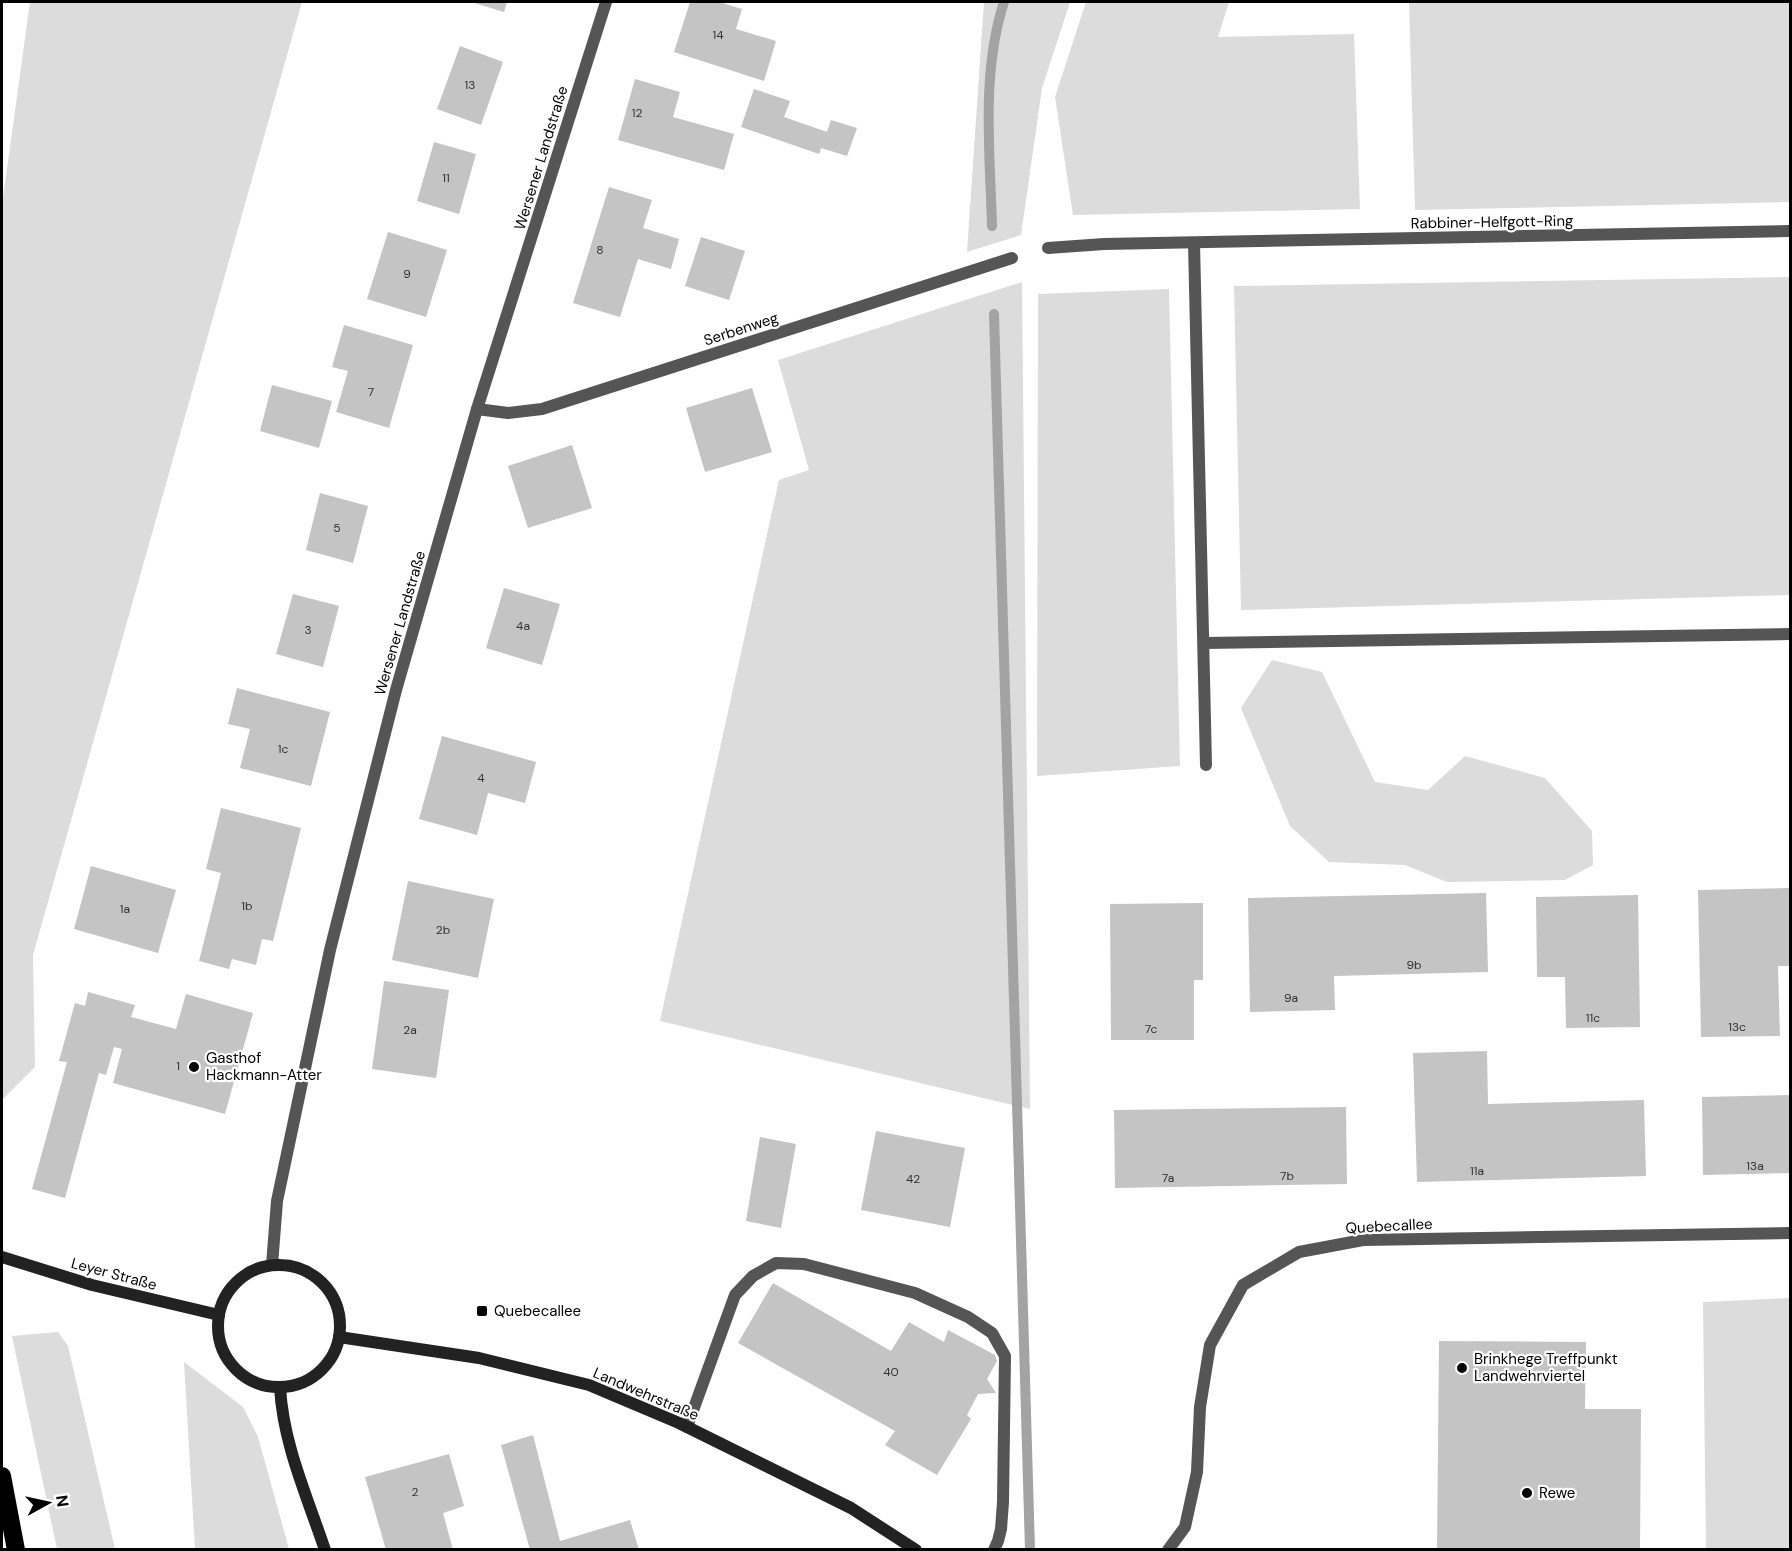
<svg xmlns="http://www.w3.org/2000/svg" width="1792" height="1551" font-family="'DM Sans',sans-serif">
<style>
.green{fill:#dcdcdc}
.lines{fill:none;stroke-linecap:round;stroke-linejoin:round}
.stream{stroke:#a3a3a3;stroke-width:10}
.building{fill:#c4c4c4}
.lane{stroke:#555;stroke-width:12}
.street{stroke:#555;stroke-width:12}
.secondary{stroke:#222;stroke-width:12}
.highway{stroke:#000;stroke-width:18}
.poi-dot{fill:#000;stroke:#fff;stroke-width:2}
.labels{text-anchor:middle;stroke-width:4.5;stroke-linejoin:round;paint-order:stroke}
.number-label{font-size:12px;fill:#313131}
.street-label{font-size:15px;fill:#000;stroke:#fff}
.poi-label{font-size:15px;fill:#000;stroke:#fff;text-anchor:start}
</style>
<rect width="100%" height="100%" fill="#fff"/>
<!-- green -->
<g class="green">
<polygon points="30,2 302,2 33,955 35,1067 2,1100 2,205"/>
<polygon points="984,2 1070,2 1042,88 1021,235 967,252"/>
<polygon points="1086,2 1229,2 1218,37 1354,34 1360,209 1073,215 1055,97"/>
<polygon points="1409,2 1790,2 1790,202 1415,210"/>
<polygon points="1790,277 1790,595 1241,610 1234,286"/>
<polygon points="1022,282 1030,1109 660,1021 779,480 809,470 778,360"/>
<polygon points="1169,289 1180,766 1037,776 1038,294"/>
<polygon points="1272,660 1322,672 1375,782 1428,790 1465,756 1545,778 1592,831 1593,865 1565,880 1447,882 1405,865 1329,862 1290,826 1241,708"/>
<polygon points="1790,1298 1790,1549 1706,1549 1703,1302"/>
<polygon points="58,1332 68,1346 115,1549 57,1549 12,1336"/>
<polygon points="184,1362 243,1407 258,1437 289,1549 195,1549"/>
</g>
<g class="lines">
<!-- stream -->
<g class="stream">
<path d="M992,226C990,152 981,73 1004,2"/>
<polyline points="994,314 1030,1550"/>
</g>
</g>
<!-- building -->
<g class="building">
<polygon points="471,2 507,2 504,12"/>
<polygon points="690,2 719,2 742,9 736,29 776,41 764,81 674,52"/>
<polygon points="460,46 503,62 481,125 437,109"/>
<polygon points="635,79 680,92 673,117 734,134 724,170 618,140"/>
<polygon points="754,89 790,101 784,117 827,132 831,120 857,128 847,156 821,148 819,154 741,127"/>
<polygon points="434,142 476,154 459,214 417,201"/>
<polygon points="609,187 652,200 643,228 679,239 671,269 638,259 620,317 573,303"/>
<polygon points="388,232 447,250 426,317 367,299"/>
<polygon points="701,237 745,251 729,300 685,286"/>
<polygon points="344,325 413,345 389,428 336,412 348,371 332,367"/>
<polygon points="272,385 332,401 319,448 260,431"/>
<polygon points="752,388 772,452 705,472 686,408"/>
<polygon points="572,445 592,508 528,528 508,466"/>
<polygon points="320,493 368,506 353,563 306,550"/>
<polygon points="504,588 560,604 542,665 486,648"/>
<polygon points="293,594 339,606 323,667 276,654"/>
<polygon points="237,688 330,712 311,786 240,768 250,729 228,724"/>
<polygon points="442,736 536,762 525,803 488,793 477,835 419,819"/>
<polygon points="221,808 301,828 273,941 262,939 256,965 232,959 229,969 199,961 221,873 206,869"/>
<polygon points="91,866 176,890 158,953 74,929"/>
<polygon points="408,881 494,899 478,978 392,960"/>
<polygon points="1790,888 1790,966 1778,966 1780,1036 1701,1037 1698,890"/>
<polygon points="1486,893 1488,972 1334,976 1335,1010 1250,1012 1248,898"/>
<polygon points="1638,895 1640,1027 1566,1028 1565,977 1537,977 1536,897"/>
<polygon points="1203,903 1203,980 1194,980 1194,1040 1111,1040 1110,904"/>
<polygon points="384,981 449,990 436,1078 372,1069"/>
<polygon points="88,992 135,1005 131,1017 176,1029 186,994 253,1013 225,1114 113,1083 122,1049 114,1047 106,1075 99,1073 65,1198 32,1189 67,1062 59,1061 75,1003 85,1006"/>
<polygon points="1487,1051 1488,1104 1644,1100 1646,1176 1417,1182 1413,1053"/>
<polygon points="1790,1095 1790,1173 1703,1175 1702,1097"/>
<polygon points="1346,1107 1347,1184 1115,1188 1114,1110"/>
<polygon points="876,1131 965,1148 950,1227 861,1210"/>
<polygon points="760,1137 796,1144 781,1228 746,1221"/>
<polygon points="773,1283 891,1351 909,1322 944,1342 948,1330 995,1355 997,1361 987,1379 996,1393 978,1394 967,1415 971,1419 937,1475 885,1445 895,1431 738,1343"/>
<polygon points="1439,1341 1586,1342 1585,1409 1641,1409 1640,1550 1437,1550"/>
<polygon points="533,1435 560,1541 630,1520 639,1550 530,1550 501,1445"/>
<polygon points="449,1454 464,1506 443,1513 453,1550 386,1550 365,1477"/>
</g>
<g class="lines">
<!-- lane -->
<polyline class="lane" points="687,1427 735,1295 753,1276 776,1263 804,1264 915,1293 968,1317 992,1333 1005,1356 1003,1502 1001,1529 998,1541 994,1550"/>
<!-- street -->
<g class="street">
<polyline points="1194,243 1206,765"/>
<polyline points="1048,248 1104,244 1790,231"/>
<polyline points="477,409 508,413 542,409 1012,258"/>
<polyline points="1204,643 1790,634"/>
<polyline points="272,1265 277,1201 330,950 396,690 477,409 606,2"/>
<polyline points="1168,1550 1185,1527 1197,1472 1200,1407 1210,1345 1243,1285 1299,1252 1363,1240 1790,1233"/>
</g>
<!-- secondary -->
<g class="secondary">
<polyline points="2,1257 92,1285 219,1315"/>
<circle cx="279" cy="1326" r="61"/>
<polyline points="339,1337 479,1358 589,1385 679,1423 851,1508 916,1550"/>
<path d="M280,1387C283,1444 307,1496 325,1550"/>
</g>
<!-- highway -->
<polyline class="highway" points="2,1476 16,1550"/>
</g>
<!-- markers -->
<g class="poi-dot">
<circle cx="194" cy="1067" r="6"/>
<rect x="476" y="1305" width="12" height="12" rx="3"/>
<circle cx="1462" cy="1368" r="6"/>
<circle cx="1527" cy="1493" r="6"/>
</g>
<g class="labels">
<!-- number labels -->
<g class="number-label">
<text x="718" y="39">14</text>
<text x="470" y="89">13</text>
<text x="637" y="117">12</text>
<text x="446" y="182">11</text>
<text x="600" y="254">8</text>
<text x="407" y="278">9</text>
<text x="371" y="396">7</text>
<text x="337" y="532">5</text>
<text x="523" y="630">4a</text>
<text x="308" y="634">3</text>
<text x="283" y="753">1c</text>
<text x="481" y="782">4</text>
<text x="247" y="910">1b</text>
<text x="125" y="913">1a</text>
<text x="443" y="934">2b</text>
<text x="1414" y="969">9b</text>
<text x="1291" y="1002">9a</text>
<text x="1593" y="1022">11c</text>
<text x="1737" y="1031">13c</text>
<text x="1151" y="1033">7c</text>
<text x="410" y="1034">2a</text>
<text x="178" y="1070">1</text>
<text x="1755" y="1170">13a</text>
<text x="1477" y="1175">11a</text>
<text x="1287" y="1180">7b</text>
<text x="1168" y="1182">7a</text>
<text x="913" y="1183">42</text>
<text x="891" y="1376">40</text>
<text x="415" y="1496">2</text>
</g>
<!-- street labels -->
<g class="street-label">
<text transform="translate(541 158) rotate(-73)" y="5">Wersener Landstraße</text>
<text transform="translate(1492 222) rotate(-1)" y="5">Rabbiner-Helfgott-Ring</text>
<text transform="translate(741 329) rotate(-18)" y="5">Serbenweg</text>
<text transform="translate(400 623) rotate(-74)" y="5">Wersener Landstraße</text>
<text transform="translate(1389 1226) rotate(-3)" y="5">Quebecallee</text>
<text transform="translate(114 1274) rotate(15)" y="5">Leyer Straße</text>
<text transform="translate(646 1394) rotate(23)" y="5">Landwehrstraße</text>
</g>
<!-- poi labels -->
<g class="poi-label">
<text x="206" y="1063">Gasthof<tspan x="206" dy="17">Hackmann-Atter</tspan></text>
<text x="494" y="1316">Quebecallee</text>
<text x="1474" y="1364">Brinkhege Treffpunkt<tspan x="1474" dy="17">Landwehrviertel</tspan></text>
<text x="1539" y="1498">Rewe</text>
</g>
</g>
<!-- border -->
<rect width="1792" height="1551" fill="none" stroke="#000000" stroke-width="6"/>
<!-- north arrow -->
<g transform="translate(48 1503) rotate(82)" stroke="#ffffff" stroke-width="4.5" paint-order="stroke">
<path d="M0-4.5L10 22L0 15L-10 22Z" fill="#000000"/>
<text y="-9" font-size="16" font-weight="bold" text-anchor="middle" fill="#000000">N</text>
</g>
</svg>
